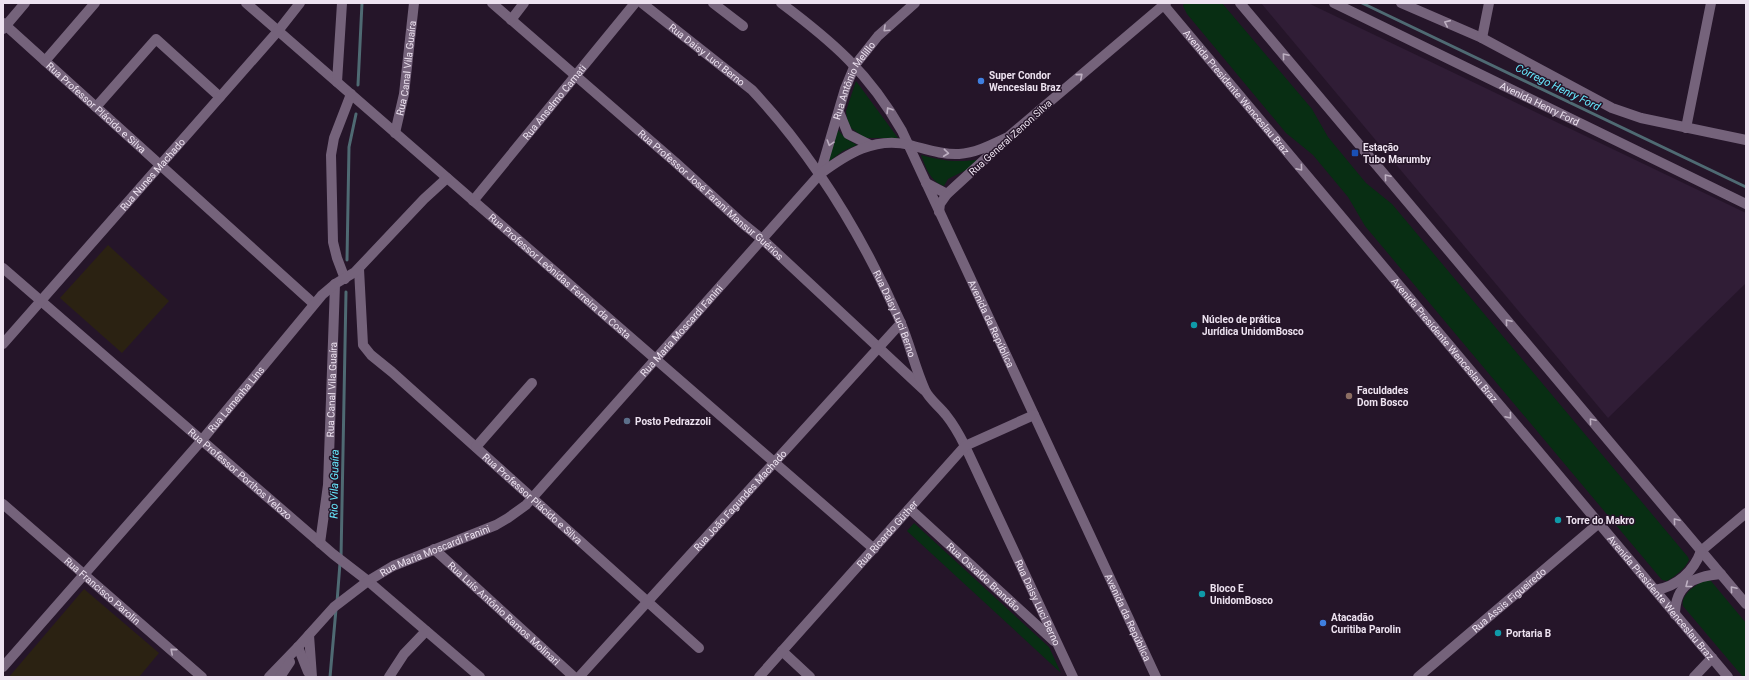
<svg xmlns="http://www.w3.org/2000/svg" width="1749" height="680" font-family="Roboto,sans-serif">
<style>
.built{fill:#301d36}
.education{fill:#2b2212}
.green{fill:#082e13}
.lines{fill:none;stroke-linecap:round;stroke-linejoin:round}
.stream{stroke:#4f6a73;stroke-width:3}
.minor{stroke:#75637b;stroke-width:10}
.tertiary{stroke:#75637b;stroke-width:10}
.secondary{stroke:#75637b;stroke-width:10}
.oneway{stroke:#bdafc1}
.shop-dot{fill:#3f7fe0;stroke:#251529;stroke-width:1.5}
.transit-dot{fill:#1a4fb4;stroke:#251529;stroke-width:1.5}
.culture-dot{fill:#0f9aa8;stroke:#251529;stroke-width:1.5}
.education-dot{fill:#8d6e63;stroke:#251529;stroke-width:1.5}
.service-dot{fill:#5c6f8a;stroke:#251529;stroke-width:1.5}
.labels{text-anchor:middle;stroke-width:3;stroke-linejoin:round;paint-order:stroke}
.street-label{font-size:10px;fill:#ede2f0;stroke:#251529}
.poi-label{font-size:10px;font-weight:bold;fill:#ede2f0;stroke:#251529;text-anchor:start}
.water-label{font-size:11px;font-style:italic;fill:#66e8fd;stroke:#251529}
</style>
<rect width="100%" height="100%" fill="#251529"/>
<!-- built -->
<polygon class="built" points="1261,3 1308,3 1746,213 1746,283 1608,418"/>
<!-- education -->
<g class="education">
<polygon points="108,245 169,301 122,353 60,298"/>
<polygon points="84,589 159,653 139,677 9,677"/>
</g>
<!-- green -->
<g class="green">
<path d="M1184,3H1222L1312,109L1328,137L1366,183L1392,204L1688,557L1689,560C1685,569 1675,576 1667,581L1662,580L1365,226L1348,197L1313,155L1286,133L1187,14L1183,6Z"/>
<polygon points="856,81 898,138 865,138 851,128 847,119 846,111"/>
<polygon points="838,130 845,138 857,145 843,151 828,162"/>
<path d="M921,155C942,161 959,163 981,159L970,168L948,179L944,186C930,181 926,168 921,155Z"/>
<polygon points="914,523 1049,647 1061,673 907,531"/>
<path d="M1707,580L1711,581L1746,623V677H1743L1683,606C1680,595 1697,583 1707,580Z"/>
</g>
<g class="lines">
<!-- stream -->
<g class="stream">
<polyline points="1362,3 1746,187"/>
<polyline points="358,85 362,3"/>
<polyline points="347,260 349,147 356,114"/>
<polyline points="341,558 346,292"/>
<polyline points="337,602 340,563"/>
<polyline points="330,677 336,609"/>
</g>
<!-- minor -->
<g class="minor">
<path id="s1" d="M246,3L874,549"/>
<path id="s2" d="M492,3L675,162L742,223L762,239L924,390"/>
<path id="s3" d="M642,3L752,90C815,157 863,237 900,321C910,344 915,368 925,390C929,399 940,407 946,415C954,425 960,436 965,446L1073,677"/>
<polyline points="713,3 743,26"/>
<path id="s4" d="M781,3C833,42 869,73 902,131L1156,677"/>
<path id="s5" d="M1334,3L1746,204"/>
<polyline points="1401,3 1482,38 1612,108 1641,118 1746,140"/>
<polyline points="511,20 524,3"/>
<path id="s6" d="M3,23L314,304"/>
<polyline points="3,29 25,3"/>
<polyline points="1482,38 1489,3"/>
<polyline points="45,61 95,3"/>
<polyline points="337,82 342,3"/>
<polyline points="96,107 156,39 220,97"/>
<polyline points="1686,128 1711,3"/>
<path id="s7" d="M395,133L404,94L414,3"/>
<polyline points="926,183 947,194"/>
<path id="s8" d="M473,201L635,3"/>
<polyline points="939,212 940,204 947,194 1007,139"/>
<path id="s9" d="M3,268L333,554L368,581"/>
<path id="s10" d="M359,269L363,345L371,355L392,372L699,648"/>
<polyline points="345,279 337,258 333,242 331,155 334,138 351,94"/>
<path id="s11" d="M3,344L278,31L300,3"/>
<polyline points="476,447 532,383"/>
<path id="s12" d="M3,504L202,677"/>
<path id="s13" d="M910,509L1054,641"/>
<path id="s14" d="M320,543L328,485L335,284"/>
<path id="s15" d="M434,549L574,677"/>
<polyline points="1701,551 1746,513"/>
<polyline points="309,635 312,677"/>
<polyline points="298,647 308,672"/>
<polyline points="782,651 810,677"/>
<path id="s16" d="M3,667L202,440L322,295L335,284L355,272L424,199L447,178"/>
<polyline points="389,677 404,654 426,631"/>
<path id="s17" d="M579,677L901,323"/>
<path id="s18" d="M759,677L965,446L1034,415"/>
<path id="s19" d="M1418,677L1599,523"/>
<polyline points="1694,677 1712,658"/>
</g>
<!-- tertiary -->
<polyline class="tertiary" points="368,581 480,677"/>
<!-- secondary -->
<g class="secondary">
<path id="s20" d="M1162,3L1728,677"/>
<polyline points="1240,3 1746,604"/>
<polyline points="839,112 848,134 870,145"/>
<path id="s21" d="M820,174L845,89L855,65L878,36L915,3"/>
<path d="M1655,590C1677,587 1694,571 1701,551"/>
<path d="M1675,615C1675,585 1693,576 1721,574"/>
<path id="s22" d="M269,677L298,647L334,607L368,581L393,566L496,525L508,518L526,505L820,174C847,154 875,136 910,145C926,149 942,155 959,154C976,153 993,144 1008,137L1166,3"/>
<polyline points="280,677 290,662"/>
</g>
</g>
<!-- one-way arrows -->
<defs><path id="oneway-chevron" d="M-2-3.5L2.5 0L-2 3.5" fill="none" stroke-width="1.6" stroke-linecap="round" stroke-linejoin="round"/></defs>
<g class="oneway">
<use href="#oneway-chevron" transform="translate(1447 23) rotate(-156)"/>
<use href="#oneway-chevron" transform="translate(886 29) rotate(137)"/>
<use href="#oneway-chevron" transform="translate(1285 56) rotate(-130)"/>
<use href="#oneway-chevron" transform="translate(1080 76) rotate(-41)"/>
<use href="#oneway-chevron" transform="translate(889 110) rotate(-122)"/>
<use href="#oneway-chevron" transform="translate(830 143) rotate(107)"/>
<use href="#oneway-chevron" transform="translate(946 153) rotate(6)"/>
<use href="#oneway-chevron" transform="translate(1300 168) rotate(50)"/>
<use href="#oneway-chevron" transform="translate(1387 177) rotate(-130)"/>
<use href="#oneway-chevron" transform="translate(1508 322) rotate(-130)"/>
<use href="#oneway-chevron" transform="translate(1509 416) rotate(50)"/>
<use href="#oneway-chevron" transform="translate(1592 421) rotate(-130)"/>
<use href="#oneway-chevron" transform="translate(1676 521) rotate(-130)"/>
<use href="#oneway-chevron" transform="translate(1688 585) rotate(142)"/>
<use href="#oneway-chevron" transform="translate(1733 589) rotate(-130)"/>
<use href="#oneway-chevron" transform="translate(173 651) rotate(-139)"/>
</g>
<!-- markers -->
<g class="shop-dot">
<circle cx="981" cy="81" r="4"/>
<circle cx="1323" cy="623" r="4"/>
</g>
<rect class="transit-dot" x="1351" y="149" width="8" height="8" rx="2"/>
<g class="culture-dot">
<circle cx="1194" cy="325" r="4"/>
<circle cx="1558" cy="520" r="4"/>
<circle cx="1202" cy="594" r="4"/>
<circle cx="1498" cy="633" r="4"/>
</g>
<circle class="education-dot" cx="1349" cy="396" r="4"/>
<circle class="service-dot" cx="627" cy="421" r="4"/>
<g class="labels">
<!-- street labels -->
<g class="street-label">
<text dy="4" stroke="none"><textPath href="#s3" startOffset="83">Rua Daisy Luci Berno</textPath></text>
<text dy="4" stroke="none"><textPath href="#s7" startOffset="66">Rua Canal Vila Guaíra</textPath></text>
<text dy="4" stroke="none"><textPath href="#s21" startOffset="100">Rua Antônio Melillo</textPath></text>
<text dy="4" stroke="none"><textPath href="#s20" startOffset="116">Avenida Presidente Wenceslau Braz</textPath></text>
<text dy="4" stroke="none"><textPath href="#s8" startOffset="128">Rua Anselmo Camati</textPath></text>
<text dy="4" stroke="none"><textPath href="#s5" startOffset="229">Avenida Henry Ford</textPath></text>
<text dy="4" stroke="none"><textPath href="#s6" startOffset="126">Rua Professor Plácido e Silva</textPath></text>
<text transform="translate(1010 137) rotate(-42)" y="4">Rua General Zenon Silva</text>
<text dy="4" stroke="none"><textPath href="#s11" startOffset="226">Rua Nunes Machado</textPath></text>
<text dy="4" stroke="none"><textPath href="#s2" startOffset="291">Rua Professor José Farani Mansur Guérios</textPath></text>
<text dy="4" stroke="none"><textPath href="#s1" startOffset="416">Rua Professor Leônidas Ferreira da Costa</textPath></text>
<text dy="4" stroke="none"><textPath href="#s3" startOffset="407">Rua Daisy Luci Berno</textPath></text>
<text dy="4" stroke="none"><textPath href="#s4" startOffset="390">Avenida da República</textPath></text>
<text dy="4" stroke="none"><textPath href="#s22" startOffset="548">Rua Maria Moscardi Fanini</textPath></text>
<text dy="4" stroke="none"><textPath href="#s20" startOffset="440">Avenida Presidente Wenceslau Braz</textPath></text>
<text dy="4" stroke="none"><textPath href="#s14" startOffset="154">Rua Canal Vila Guaíra</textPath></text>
<text dy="4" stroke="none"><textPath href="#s16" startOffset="355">Rua Lamenha Lins</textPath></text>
<text dy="4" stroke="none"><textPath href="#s9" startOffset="314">Rua Professor Porthos Velozo</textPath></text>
<text dy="4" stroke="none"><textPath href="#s10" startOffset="305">Rua Professor Plácido e Silva</textPath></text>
<text dy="4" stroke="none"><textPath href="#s17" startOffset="239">Rua João Fagundes Machado</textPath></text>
<text dy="4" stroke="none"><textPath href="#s18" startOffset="192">Rua Ricardo Güther</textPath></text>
<text dy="4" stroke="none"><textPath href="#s22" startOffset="212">Rua Maria Moscardi Fanini</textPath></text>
<text dy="4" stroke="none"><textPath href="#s13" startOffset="100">Rua Osvaldo Brandão</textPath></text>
<text dy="4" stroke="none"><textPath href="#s12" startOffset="132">Rua Francisco Parolin</textPath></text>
<text dy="4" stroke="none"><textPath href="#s20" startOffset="776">Avenida Presidente Wenceslau Braz</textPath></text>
<text dy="4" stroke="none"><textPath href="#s19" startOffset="119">Rua Assis Figueiredo</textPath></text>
<text dy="4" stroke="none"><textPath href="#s3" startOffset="731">Rua Daisy Luci Berno</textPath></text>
<text dy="4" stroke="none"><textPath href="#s15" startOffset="95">Rua Luís Antônio Ramos Molinari</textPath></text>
<text dy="4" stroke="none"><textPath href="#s4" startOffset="714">Avenida da República</textPath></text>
</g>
<!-- poi labels -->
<g class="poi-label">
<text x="989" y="79">Super Condor<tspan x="989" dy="12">Wenceslau Braz</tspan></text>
<text x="1363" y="151">Estação<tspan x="1363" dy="12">Tubo Marumby</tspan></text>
<text x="1202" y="323">Núcleo de prática<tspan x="1202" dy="12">Jurídica UnidomBosco</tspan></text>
<text x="1357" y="394">Faculdades<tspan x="1357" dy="12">Dom Bosco</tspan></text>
<text x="635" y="425">Posto Pedrazzoli</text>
<text x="1566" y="524">Torre do Makro</text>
<text x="1210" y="592">Bloco E<tspan x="1210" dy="12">UnidomBosco</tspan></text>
<text x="1331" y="621">Atacadão<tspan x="1331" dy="12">Curitiba Parolin</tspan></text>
<text x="1506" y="637">Portaria B</text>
</g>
<!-- water labels -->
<g class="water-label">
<text transform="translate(1558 87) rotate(26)" y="4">Córrego Henry Ford</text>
<text transform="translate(334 484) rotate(-89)" y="4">Rio Vila Guaíra</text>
</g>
</g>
<!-- border -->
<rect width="1749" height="680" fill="none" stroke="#ede2f0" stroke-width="8"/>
</svg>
